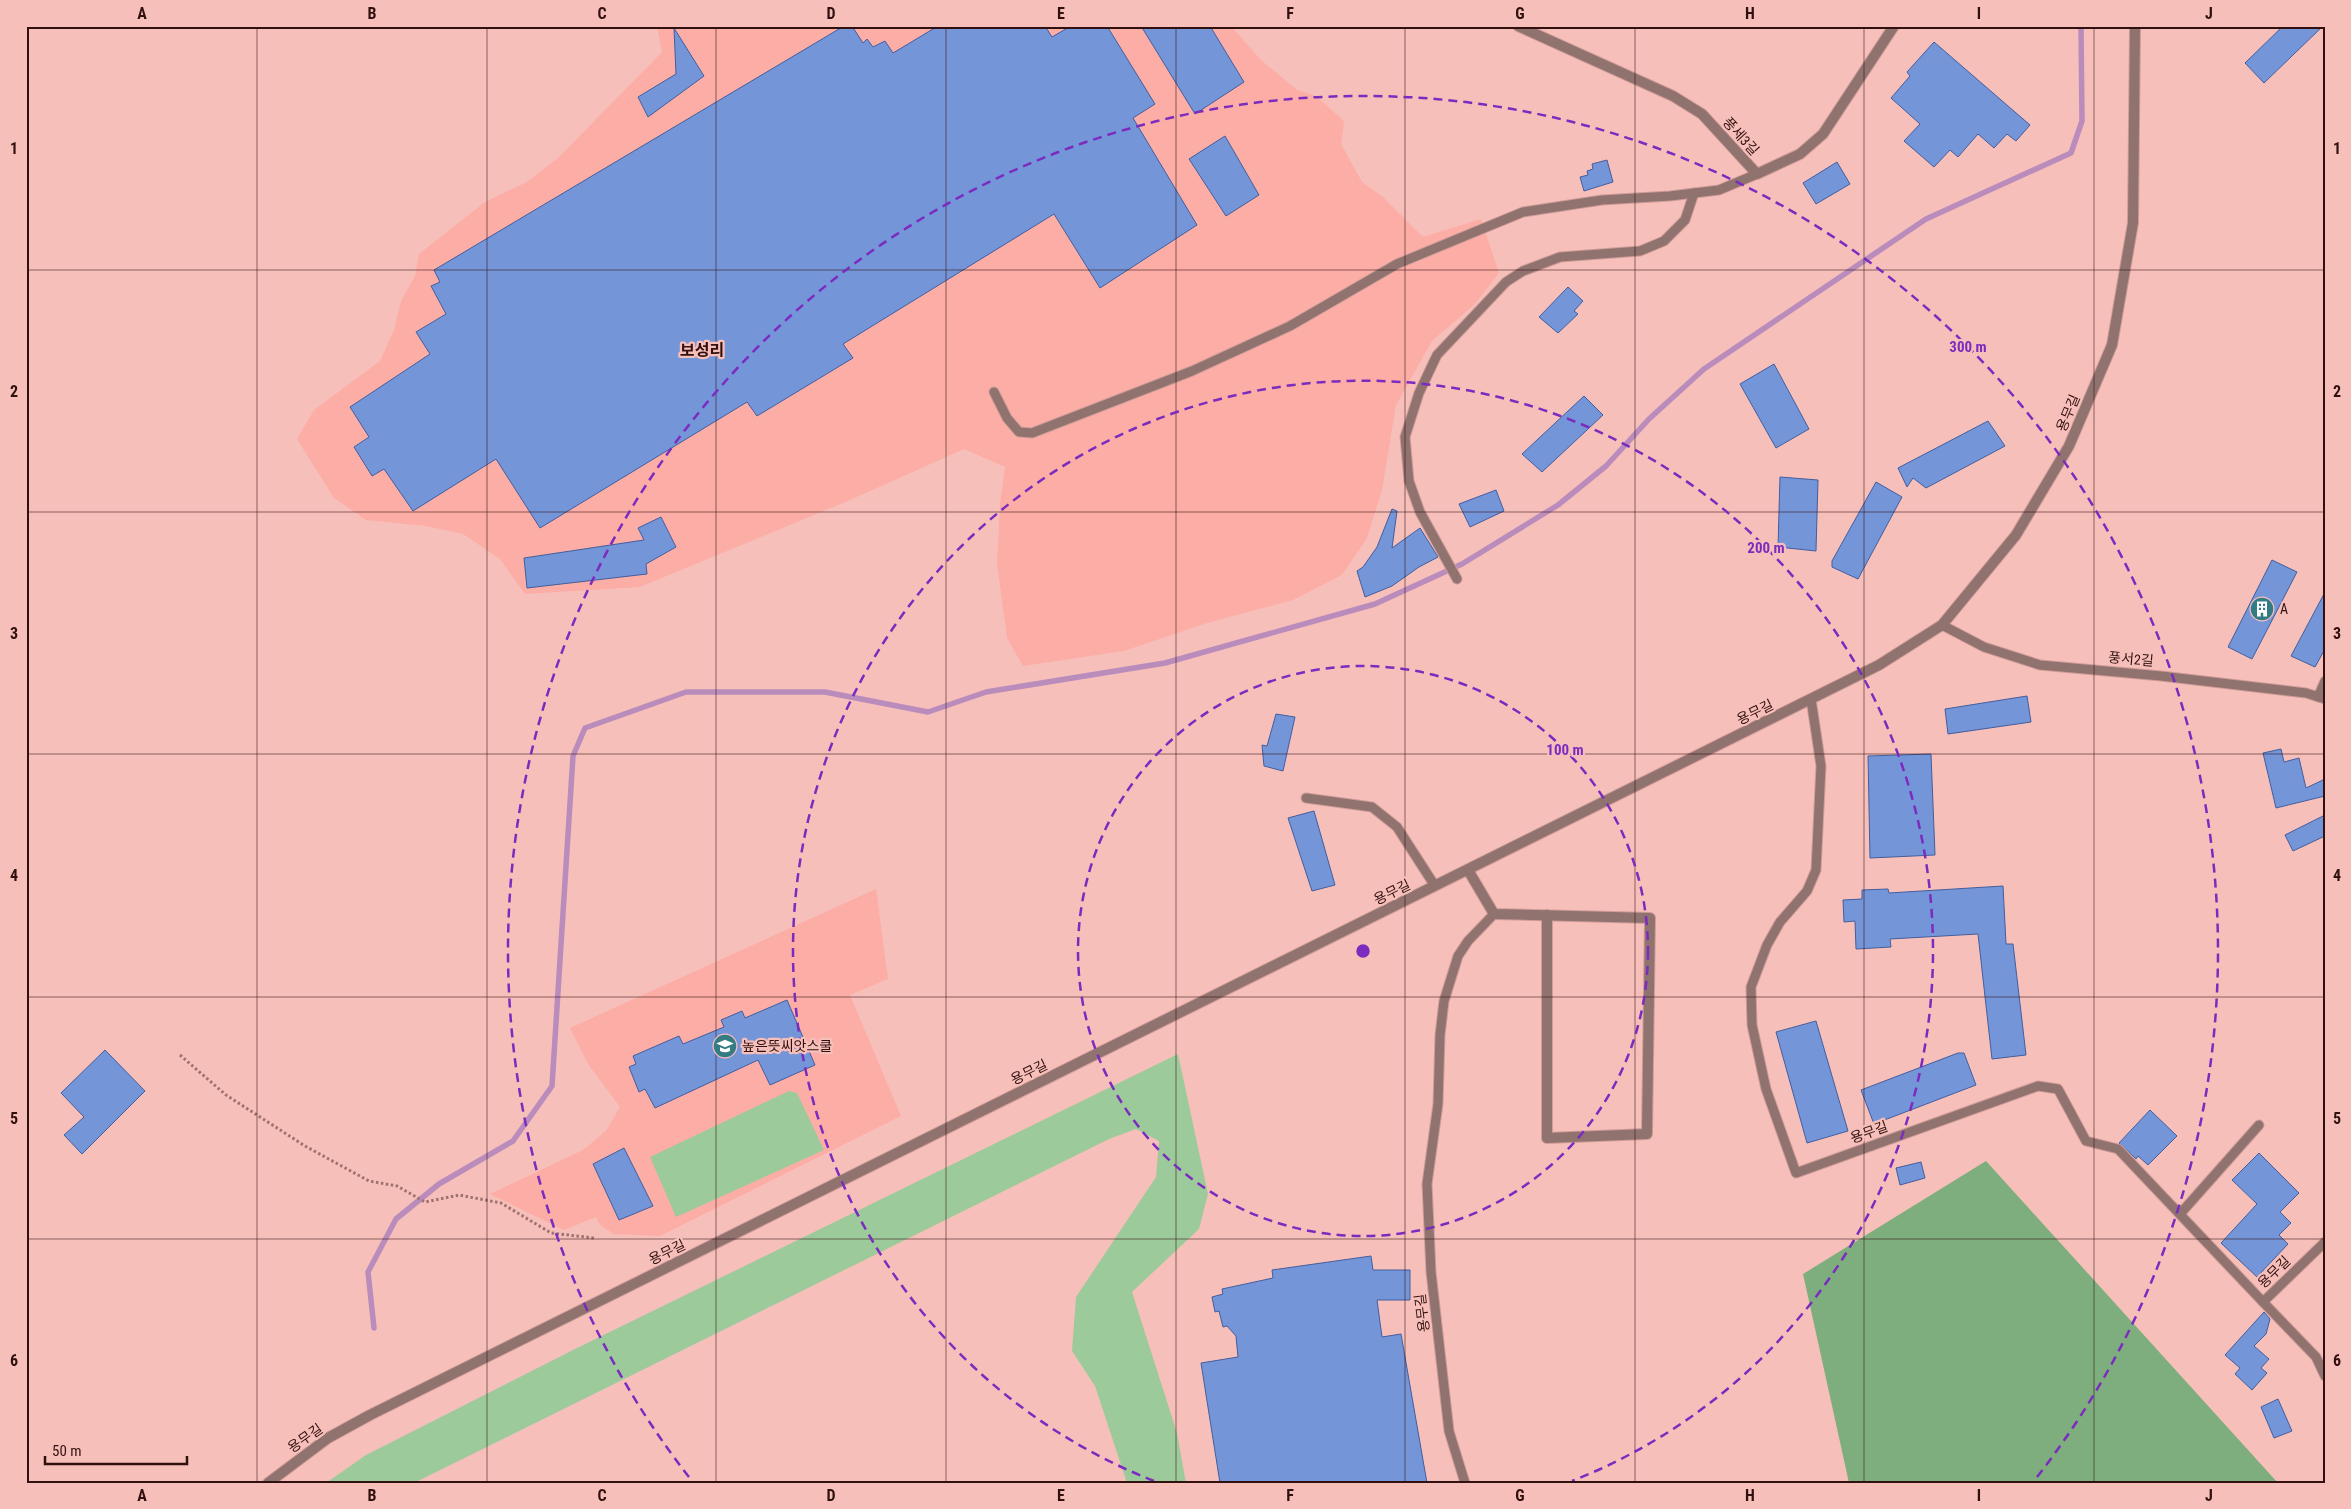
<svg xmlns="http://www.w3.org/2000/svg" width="2351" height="1509" font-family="'Roboto Condensed','Noto Sans KR',sans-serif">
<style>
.built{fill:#fcada6}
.green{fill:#9cca9b}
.forest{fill:#7eae7e}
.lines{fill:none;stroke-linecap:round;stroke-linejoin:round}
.stream{stroke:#b98cbc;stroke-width:5.5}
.building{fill:#7595d9;stroke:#425e9e}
.service-casing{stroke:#cf9c98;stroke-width:11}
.minor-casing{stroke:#cf9c98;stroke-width:12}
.tertiary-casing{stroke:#cf9c98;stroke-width:12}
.path{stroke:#9f726e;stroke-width:3;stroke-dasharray:2.5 2.5;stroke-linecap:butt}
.service{stroke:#90726f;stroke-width:9}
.minor{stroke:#90726f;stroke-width:10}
.tertiary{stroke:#90726f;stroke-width:10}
.grid{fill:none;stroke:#31110f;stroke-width:1;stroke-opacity:0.55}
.ring{fill:none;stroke:#7b2cbf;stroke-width:2.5;stroke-dasharray:9 6}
.labels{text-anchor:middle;stroke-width:4.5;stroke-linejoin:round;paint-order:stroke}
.street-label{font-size:14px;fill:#31110f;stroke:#f7bfba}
.poi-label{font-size:14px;fill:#31110f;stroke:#f7bfba;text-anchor:start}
.quarter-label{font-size:16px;font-weight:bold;fill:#31110f;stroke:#f7bfba}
.centre{fill:#7b2cbf;stroke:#f7bfba;stroke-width:2.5}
.ring-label{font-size:15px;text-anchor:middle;font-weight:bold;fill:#7b2cbf;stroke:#f7bfba;stroke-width:4.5;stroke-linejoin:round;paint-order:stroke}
.neatline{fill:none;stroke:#31110f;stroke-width:2}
.grid-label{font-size:16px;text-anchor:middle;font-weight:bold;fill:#31110f}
</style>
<rect width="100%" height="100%" fill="#f7bfba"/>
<!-- built -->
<g class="built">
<polygon points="657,26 1231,26 1261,60 1297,90 1316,96 1344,121 1341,144 1362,182 1383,197 1423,237 1481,219 1499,273 1474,305 1432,341 1396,405 1382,490 1367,538 1342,575 1293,600 1207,623 1124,651 1023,666 1007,638 997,563 1000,505 1005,467 964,449 850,500 640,587 525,594 500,559 463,534 426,526 366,520 334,498 297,439 314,410 380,361 394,330 401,301 415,276 419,254 485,202 527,182 559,157 662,52"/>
<polygon points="876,889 888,979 850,995 901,1116 660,1236 614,1234 600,1225 596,1217 564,1230 490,1194 583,1150 606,1131 620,1107 588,1064 570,1028"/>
</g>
<!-- green -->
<g class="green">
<polygon points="1178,1054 1208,1194 1199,1229 1132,1292 1177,1433 1186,1483 1127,1483 1095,1386 1072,1351 1076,1297 1156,1177 1159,1141 1136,1129 1109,1139 414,1483 326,1483 366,1455 575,1349"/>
<polygon points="789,1091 797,1093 824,1150 676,1217 650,1157"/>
</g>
<!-- forest -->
<polygon class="forest" points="1986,1161 2278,1483 1849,1483 1803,1274"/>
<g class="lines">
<!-- stream -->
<polyline class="stream" points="374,1328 368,1272 396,1219 439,1184 513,1141 552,1086 573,756 585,728 686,692 825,692 928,712 986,692 1165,663 1375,604 1462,564 1558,505 1606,466 1649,419 1704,369 1926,219 2071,153 2082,121 2081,26"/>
</g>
<!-- building -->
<g class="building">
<polygon points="844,26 852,26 863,43 867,39 873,47 885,41 893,53 938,26 1045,26 1052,37 1071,26 1107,26 1155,104 1133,118 1197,225 1100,288 1054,214 843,344 853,358 757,416 747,402 540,528 496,459 413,511 384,469 372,476 354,447 369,437 350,407 430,354 416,332 446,314 431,286 440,282 434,270"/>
<polygon points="1141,26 1210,26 1244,82 1195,114"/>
<polygon points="2283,26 2323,26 2264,83 2245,63"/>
<polygon points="674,28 704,76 648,117 638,97 676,74"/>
<polygon points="1934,42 2030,125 2016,141 2007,134 1994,148 1978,134 1958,157 1950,150 1934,167 1904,141 1920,124 1891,98 1910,76 1907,72"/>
<polygon points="1225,136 1259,195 1226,216 1189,159"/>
<polygon points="1607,160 1613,182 1584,191 1580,177 1588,175 1587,171 1593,169 1592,164"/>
<polygon points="1837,162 1850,184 1816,204 1803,183"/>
<polygon points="1568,287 1583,301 1574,311 1578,314 1558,333 1539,317"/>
<polygon points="1774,364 1809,429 1776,448 1740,384"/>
<polygon points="1584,396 1603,415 1542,472 1522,454"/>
<polygon points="1988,421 2005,446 1926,488 1913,478 1907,487 1898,468"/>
<polygon points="1780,477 1818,480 1816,551 1778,547"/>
<polygon points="1876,482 1902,497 1858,579 1832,567 1832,561"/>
<polygon points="1496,490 1504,511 1470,527 1459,504"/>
<polygon points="1392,509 1397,511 1392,548 1420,528 1438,557 1419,567 1392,586 1365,597 1357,571 1363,567 1377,547"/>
<polygon points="661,517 676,547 646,564 647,574 527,588 524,558 644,540 638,528"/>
<polygon points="2272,560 2297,572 2252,659 2228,647"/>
<polygon points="2325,592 2325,649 2315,667 2291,656"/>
<polygon points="2027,696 2031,722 1948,734 1945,709"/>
<polygon points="1276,714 1295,717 1283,771 1264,766 1262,745 1267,746"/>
<polygon points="2281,749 2284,762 2299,758 2306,788 2325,779 2325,796 2276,808 2263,753"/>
<polygon points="1931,754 1935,855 1870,858 1868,756"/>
<polygon points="1314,811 1335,885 1312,891 1288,818"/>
<polygon points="2325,815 2325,836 2293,851 2285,835"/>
<polygon points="2003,886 2006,944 2013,944 2026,1055 1992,1059 1978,934 1890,939 1891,947 1856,949 1855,921 1844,922 1843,900 1862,899 1862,890 1888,889 1889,893"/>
<polygon points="787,1000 815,1065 770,1085 758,1060 655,1108 645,1089 639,1092 629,1067 636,1064 633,1056 679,1036 683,1044 724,1027 721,1020 742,1011 745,1018"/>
<polygon points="1816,1021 1848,1131 1807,1143 1776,1032"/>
<polygon points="105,1050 145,1091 82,1154 64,1135 84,1117 61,1093"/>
<polygon points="1958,1053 1964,1053 1976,1085 1874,1124 1861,1090"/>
<polygon points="2150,1110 2177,1136 2148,1165 2138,1156 2136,1159 2119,1143"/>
<polygon points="624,1148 653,1206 619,1220 593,1164"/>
<polygon points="2259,1153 2299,1193 2280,1212 2291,1223 2279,1235 2288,1244 2257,1277 2221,1243 2257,1204 2232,1180"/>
<polygon points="1921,1162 1925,1178 1900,1185 1896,1168"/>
<polygon points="1371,1256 1373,1270 1410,1270 1410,1300 1377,1300 1382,1337 1401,1334 1427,1483 1220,1483 1201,1363 1238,1357 1236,1336 1227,1326 1223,1327 1219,1311 1215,1312 1212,1297 1223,1294 1222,1289 1273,1278 1272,1270"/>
<polygon points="2264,1312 2270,1319 2266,1334 2254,1346 2269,1359 2261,1368 2267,1373 2252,1390 2235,1374 2240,1368 2225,1355"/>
<polygon points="2278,1399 2292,1431 2274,1438 2261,1407"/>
</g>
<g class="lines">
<!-- service casing -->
<g class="service-casing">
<g id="service">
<polyline points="994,392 1007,418 1019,432 1032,433 1192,371 1290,326 1397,264 1523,212 1602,200 1670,196 1719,190 1757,174"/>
<polyline points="1457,579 1420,512 1409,481 1405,437 1419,393 1437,355 1506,282 1523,271 1560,257 1640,251 1664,241 1685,220 1694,193"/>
<polyline points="1942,625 1984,647 2040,665 2161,676 2306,693 2325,699"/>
<polyline points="2318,697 2325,681"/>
<polyline points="1811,699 1821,766 1816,870 1807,891 1780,922 1767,945 1751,987 1752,1025 1766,1089 1796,1173 2038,1086 2058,1089 2086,1141 2118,1149 2263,1302 2325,1242"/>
<polyline points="1306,798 1372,807 1397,827 1435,886"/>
<polyline points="2180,1214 2259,1125"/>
<polyline points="2263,1302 2316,1357 2325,1376"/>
<polyline points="1465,1483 1449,1431 1431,1272 1427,1184 1438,1104 1440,1035 1444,1001 1458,956 1468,941 1494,914"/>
</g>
</g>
<!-- minor casing -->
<g class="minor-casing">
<g id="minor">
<polyline points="1518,26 1673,96 1702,114 1757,174 1800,154 1823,134 1894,26"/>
<polyline points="1468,870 1494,914 1650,918 1647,1134 1547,1138 1547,915"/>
</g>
</g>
<!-- tertiary casing -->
<g class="tertiary-casing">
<polyline id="tertiary" points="268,1483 328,1438 370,1415 1879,665 1942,625 2016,535 2069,446 2112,345 2133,223 2135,26"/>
</g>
<!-- path -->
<polyline class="path" points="180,1055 226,1095 305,1146 369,1181 397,1186 425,1202 459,1195 501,1203 551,1233 594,1238"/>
<!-- service -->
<use href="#service" class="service"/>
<!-- minor -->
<use href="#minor" class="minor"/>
<!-- tertiary -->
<use href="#tertiary" class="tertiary"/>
</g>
<!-- grid -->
<path class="grid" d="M257,26V1483M487,26V1483M716,26V1483M946,26V1483M1176,26V1483M1405,26V1483M1635,26V1483M1864,26V1483M2094,26V1483M26,270H2325M26,512H2325M26,754H2325M26,997H2325M26,1239H2325"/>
<!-- distance rings -->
<g class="ring">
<circle cx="1363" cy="951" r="285"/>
<path d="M1154 1481A570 570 0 1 1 1572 1481"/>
<path d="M689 1477A855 855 0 1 1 2037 1477"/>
</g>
<!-- icons -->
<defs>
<g id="building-disc" transform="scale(1.25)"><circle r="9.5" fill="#347c84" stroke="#f7bfba"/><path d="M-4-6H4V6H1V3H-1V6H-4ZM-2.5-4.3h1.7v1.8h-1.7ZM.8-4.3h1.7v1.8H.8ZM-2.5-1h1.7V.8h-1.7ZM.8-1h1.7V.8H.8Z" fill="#fff"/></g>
<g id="school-disc" transform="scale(1.25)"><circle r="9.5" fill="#347c84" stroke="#f7bfba"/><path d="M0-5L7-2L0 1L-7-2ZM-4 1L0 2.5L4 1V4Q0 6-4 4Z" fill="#fff"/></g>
</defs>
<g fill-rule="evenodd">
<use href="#building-disc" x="2262" y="609"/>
<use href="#school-disc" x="725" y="1046"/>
</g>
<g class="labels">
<!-- street labels -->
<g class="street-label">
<text transform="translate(1741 136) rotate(48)" y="5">풍세3길</text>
<text transform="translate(2068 413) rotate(-67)" y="5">용무길</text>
<text transform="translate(2131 659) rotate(5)" y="5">풍서2길</text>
<text transform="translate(1755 712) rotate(-26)" y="5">용무길</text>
<text transform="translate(1392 892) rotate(-26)" y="5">용무길</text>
<text transform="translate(1029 1072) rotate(-26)" y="5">용무길</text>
<text transform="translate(1869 1132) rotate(-20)" y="5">용무길</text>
<text transform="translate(667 1252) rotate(-26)" y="5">용무길</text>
<text transform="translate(2274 1272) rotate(-44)" y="5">용무길</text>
<text transform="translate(1422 1313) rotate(-97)" y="5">용무길</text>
<text transform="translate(305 1438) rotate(-35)" y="5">용무길</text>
</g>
<!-- poi labels -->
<g class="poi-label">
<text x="2280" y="614">A</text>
<text x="742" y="1051">높은뜻씨앗스쿨</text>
</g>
<!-- quarter labels -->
<g class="quarter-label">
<text x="702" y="356">보성리</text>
</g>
</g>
<circle cx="1363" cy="951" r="8" class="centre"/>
<g class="ring-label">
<text x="1968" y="352">300 m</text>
<text x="1766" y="553">200 m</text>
<text x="1565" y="755">100 m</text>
</g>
<!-- border -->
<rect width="2351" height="1509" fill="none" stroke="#f7bfba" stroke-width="55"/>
<!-- scale -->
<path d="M45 1456v8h142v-8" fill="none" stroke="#31110f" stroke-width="2.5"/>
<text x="52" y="1456" font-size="15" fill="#31110f" stroke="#f7bfba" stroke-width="4" paint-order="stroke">50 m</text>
<rect x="28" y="28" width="2296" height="1454" class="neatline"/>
<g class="grid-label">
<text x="142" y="19">A</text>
<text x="372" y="19">B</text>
<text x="602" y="19">C</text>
<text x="831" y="19">D</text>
<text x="1061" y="19">E</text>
<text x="1290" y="19">F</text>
<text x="1520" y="19">G</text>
<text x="1750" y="19">H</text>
<text x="1979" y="19">I</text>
<text x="2209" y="19">J</text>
<text x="14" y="154">1</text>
<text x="2337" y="154">1</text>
<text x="14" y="397">2</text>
<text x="2337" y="397">2</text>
<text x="14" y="639">3</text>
<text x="2337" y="639">3</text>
<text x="14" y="881">4</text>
<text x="2337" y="881">4</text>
<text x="14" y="1124">5</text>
<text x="2337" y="1124">5</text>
<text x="14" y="1366">6</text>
<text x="2337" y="1366">6</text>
<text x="142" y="1501">A</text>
<text x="372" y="1501">B</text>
<text x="602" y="1501">C</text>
<text x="831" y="1501">D</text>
<text x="1061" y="1501">E</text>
<text x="1290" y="1501">F</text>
<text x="1520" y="1501">G</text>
<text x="1750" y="1501">H</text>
<text x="1979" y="1501">I</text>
<text x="2209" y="1501">J</text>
</g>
</svg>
